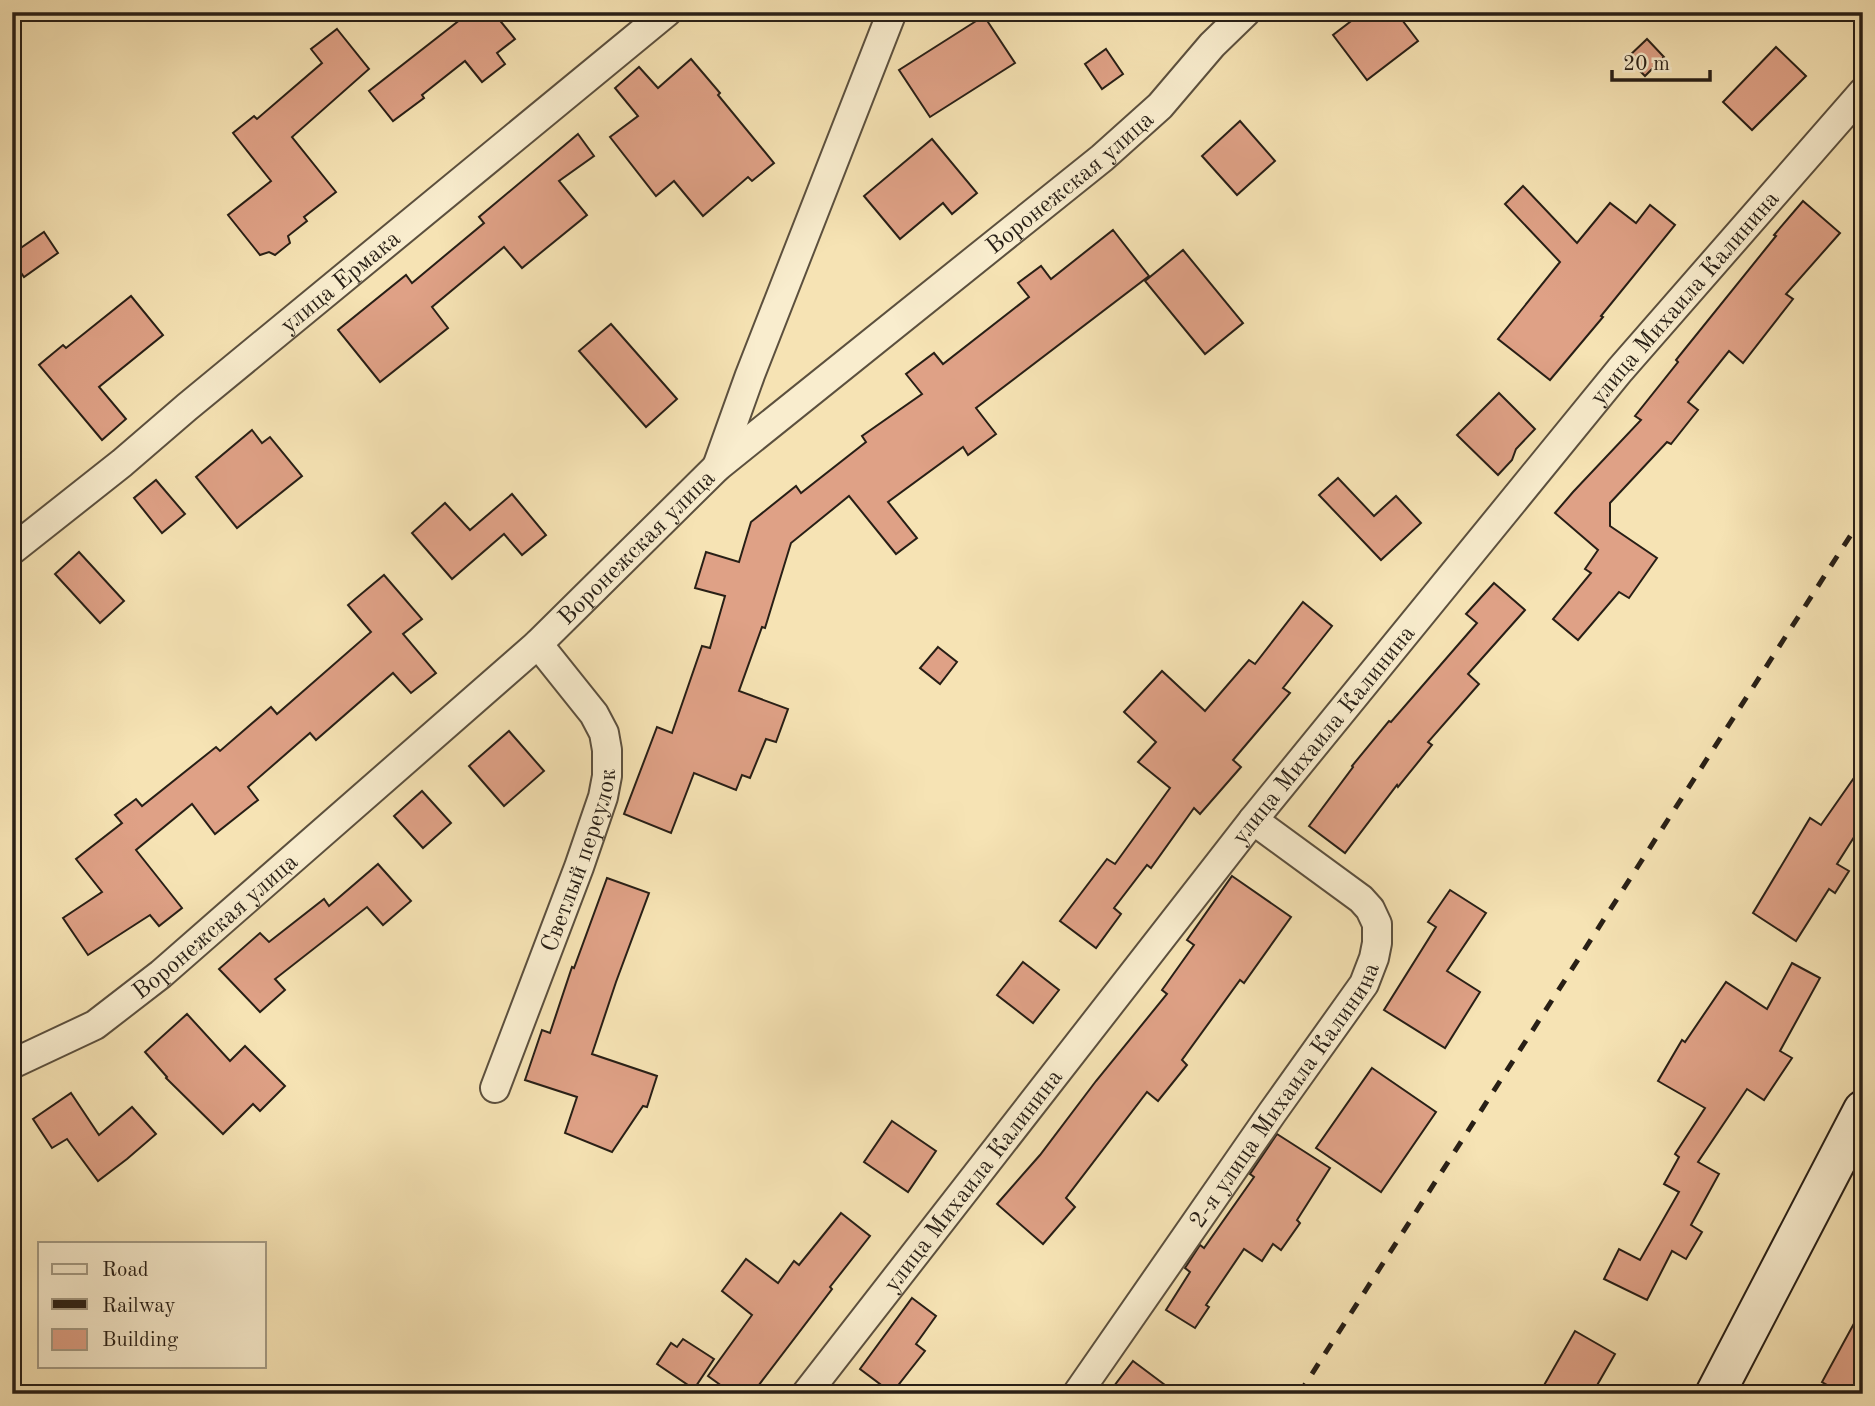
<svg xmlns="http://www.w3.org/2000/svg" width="1875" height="1406" font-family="'Old Standard TT',serif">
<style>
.building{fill:#dfa186;stroke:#281f16;stroke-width:2}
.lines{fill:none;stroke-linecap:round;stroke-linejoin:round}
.street-casing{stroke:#5c503e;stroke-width:32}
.secondary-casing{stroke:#281f16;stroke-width:42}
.street{stroke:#f9edce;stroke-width:28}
.secondary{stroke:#f9edce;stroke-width:38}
.rail{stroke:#281f16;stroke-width:5;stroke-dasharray:12 12;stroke-linecap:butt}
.labels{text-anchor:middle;stroke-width:5;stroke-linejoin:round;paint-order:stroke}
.street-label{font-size:24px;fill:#281f16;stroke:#f9edce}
</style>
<rect width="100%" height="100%" fill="#f6e3b4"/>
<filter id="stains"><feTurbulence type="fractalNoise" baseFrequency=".00286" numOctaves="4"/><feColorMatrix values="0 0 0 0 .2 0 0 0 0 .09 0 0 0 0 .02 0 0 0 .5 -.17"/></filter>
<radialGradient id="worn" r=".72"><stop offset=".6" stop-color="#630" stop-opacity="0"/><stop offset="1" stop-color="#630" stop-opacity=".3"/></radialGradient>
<!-- building -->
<g class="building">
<polygon points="470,12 493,12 515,39 497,53 505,64 482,82 465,61 422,95 424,98 393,121 369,91"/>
<polygon points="1363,12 1396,12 1418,41 1367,80 1333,35"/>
<polygon points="984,16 1015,63 930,117 899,70"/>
<polygon points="337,29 369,69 292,137 336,192 304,217 307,221 288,236 290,243 275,255 269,252 260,255 228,215 271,181 233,133 254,116 257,119 322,63 311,49"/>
<polygon points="1647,39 1664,57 1645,76 1627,58"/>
<polygon points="1776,47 1806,76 1752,130 1723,102"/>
<polygon points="1106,49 1123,74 1102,89 1085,64"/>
<polygon points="691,59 720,93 718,95 774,163 752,181 748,177 703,216 674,181 656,196 610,137 638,116 615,88 639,67 658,88"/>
<polygon points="1240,121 1275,161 1237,195 1202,156"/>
<polygon points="578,134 594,156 559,181 587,215 522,268 504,247 432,307 448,328 380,382 338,330 406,275 412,283 484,223 479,217"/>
<polygon points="932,139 977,193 952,214 943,203 900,239 864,196"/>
<polygon points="1523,186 1577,243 1610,203 1636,223 1650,205 1675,225 1601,316 1603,317 1550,380 1498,339 1560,262 1505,204"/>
<polygon points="1803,201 1840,233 1786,294 1793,299 1743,363 1729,351 1688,402 1698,410 1671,444 1667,442 1610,503 1610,526 1657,558 1629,598 1619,592 1578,640 1553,619 1591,573 1585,569 1598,550 1555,513 1573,492 1641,420 1635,416 1678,362 1676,360 1776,236 1774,235"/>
<polygon points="1113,230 1149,276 976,408 996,434 968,455 963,447 888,502 917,538 896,554 849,496 791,543 765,628 762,627 739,691 788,709 776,742 766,739 750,778 742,775 736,790 694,773 671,833 624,814 657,727 672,733 702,646 710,648 725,596 695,588 706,552 739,562 751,522 796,486 801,493 866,442 862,436 922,394 906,374 934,353 943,364 1029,297 1018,283 1041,266 1051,279"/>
<polygon points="44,232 58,253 24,277 12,260 12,254"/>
<polygon points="1183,250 1243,323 1205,354 1145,281"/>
<polygon points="131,296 163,335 99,387 126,419 102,440 39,365 63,345 66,348"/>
<polygon points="611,324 677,399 646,427 579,351"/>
<polygon points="1499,393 1535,429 1516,449 1512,460 1498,475 1457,435"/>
<polygon points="252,430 262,443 270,437 302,476 237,528 196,477"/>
<polygon points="1338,478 1374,516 1396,496 1421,523 1381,560 1319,495"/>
<polygon points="156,480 185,514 162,533 134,498"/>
<polygon points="512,494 546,535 522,555 504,534 452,579 412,533 445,503 470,530"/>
<polygon points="79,552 124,601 100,623 55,574"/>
<polygon points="384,575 422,619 403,634 436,673 411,693 393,673 316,740 310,733 248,787 258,800 215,834 192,804 136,850 182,908 159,926 150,915 88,955 63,918 102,892 76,859 122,823 115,815 136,799 142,806 216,747 220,751 271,707 277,714 371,632 348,605"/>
<polygon points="1494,583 1525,610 1468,674 1479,684 1428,742 1432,745 1398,787 1397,785 1345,853 1309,826 1353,767 1352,766 1389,721 1391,722 1477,623 1466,614"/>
<polygon points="1303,602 1332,626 1283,688 1290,693 1233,760 1241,767 1200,814 1194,808 1151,868 1147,865 1114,908 1121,914 1096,948 1060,921 1107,859 1115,864 1170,788 1138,762 1156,742 1124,712 1162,671 1205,711 1249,660 1255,664"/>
<polygon points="938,647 957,662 940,684 920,668"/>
<polygon points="509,731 544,771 504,806 469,766"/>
<polygon points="1863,765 1863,823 1837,864 1849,871 1835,893 1829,889 1796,941 1753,913 1810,818 1821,825"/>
<polygon points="422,791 451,823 423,848 394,816"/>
<polygon points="378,864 411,901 383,925 367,907 275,979 285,990 260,1012 219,969 260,933 269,942 324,899 329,906"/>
<polygon points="1232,876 1291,917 1244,983 1240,980 1182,1060 1187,1065 1158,1101 1147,1092 1066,1198 1075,1207 1043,1244 997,1204 1040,1155 1096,1081 1167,994 1162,990 1194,945 1187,940"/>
<polygon points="607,878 649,893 616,982 592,1054 657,1076 647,1107 643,1106 612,1152 565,1133 577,1097 525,1080 542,1030 550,1033 572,967 574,968"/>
<polygon points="1450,890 1486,913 1447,971 1480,992 1445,1048 1384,1010 1436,927 1428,922"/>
<polygon points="1023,962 1059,990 1033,1023 997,995"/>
<polygon points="1792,963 1820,978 1780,1051 1792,1058 1764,1100 1747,1089 1698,1162 1719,1174 1691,1225 1702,1232 1686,1259 1672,1251 1647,1300 1604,1279 1619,1249 1640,1260 1679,1192 1664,1184 1679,1157 1675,1154 1705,1108 1658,1081 1682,1040 1685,1042 1726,982 1767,1009"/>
<polygon points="187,1014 230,1061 245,1046 285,1086 260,1111 253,1104 223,1134 166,1078 167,1077 145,1052"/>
<polygon points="1372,1068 1436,1112 1381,1192 1316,1148"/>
<polygon points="71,1093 99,1135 132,1107 156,1134 127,1159 98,1181 67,1139 52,1148 33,1119"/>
<polygon points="892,1121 936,1151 908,1192 864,1162"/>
<polygon points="1277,1134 1330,1168 1297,1220 1300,1223 1281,1250 1273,1244 1262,1261 1244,1249 1206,1305 1209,1307 1195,1328 1166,1310 1190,1272 1185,1268 1200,1245 1204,1248 1254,1177 1250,1174"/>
<polygon points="841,1213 870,1236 830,1287 832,1289 752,1394 733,1394 708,1376 752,1315 722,1291 746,1259 778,1283 794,1261 799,1265"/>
<polygon points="912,1298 936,1316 916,1344 925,1351 892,1393 860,1369"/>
<polygon points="1863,1307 1863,1394 1843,1394 1822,1382"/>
<polygon points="1575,1331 1615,1354 1592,1394 1539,1394"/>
<polygon points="683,1339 714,1359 694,1389 657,1364 671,1343 677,1347"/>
<polygon points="1133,1361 1177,1394 1108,1394"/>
</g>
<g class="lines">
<!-- street casing -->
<g class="street-casing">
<g id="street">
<polyline points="717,467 750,375 892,12"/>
<path id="s1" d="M12,550L122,463L187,407L667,12"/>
<path id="s2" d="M12,1064L95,1025L161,974L538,644L717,467L1102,158L1160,106L1212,45L1246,12"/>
<path id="s3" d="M495,1088L579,867L603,797L607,776V750L604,733L594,714L538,644"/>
<path id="s4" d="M806,1394L1253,820L1620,370L1863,92"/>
<path id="s5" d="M1077,1394L1272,1113L1364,984L1374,958L1377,943V924L1370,909L1361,899L1253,820"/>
</g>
</g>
<!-- secondary casing -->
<g class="secondary-casing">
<polyline id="secondary" points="1715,1394 1863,1110"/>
</g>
<!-- street -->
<use href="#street" class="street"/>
<!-- secondary -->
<use href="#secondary" class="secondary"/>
<!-- rail -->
<polyline class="rail" points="1299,1394 1863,516"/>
</g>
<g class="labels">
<!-- street labels -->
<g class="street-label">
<text dy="8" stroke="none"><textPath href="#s2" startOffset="1381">Воронежская улица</textPath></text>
<text dy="8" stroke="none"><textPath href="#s1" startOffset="424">улица Ермака</textPath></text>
<text dy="8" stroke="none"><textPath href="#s4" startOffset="1405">улица Михаила Калинина</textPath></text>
<text dy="8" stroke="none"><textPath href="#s2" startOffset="814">Воронежская улица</textPath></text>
<text dy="8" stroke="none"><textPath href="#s4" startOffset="838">улица Михаила Калинина</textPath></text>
<text dy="8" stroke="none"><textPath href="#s3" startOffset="243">Светлый переулок</textPath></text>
<text dy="8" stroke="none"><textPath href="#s2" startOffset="247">Воронежская улица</textPath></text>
<text dy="8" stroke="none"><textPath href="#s5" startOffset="364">2-я улица Михаила Калинина</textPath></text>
<text dy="8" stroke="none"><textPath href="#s4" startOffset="271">улица Михаила Калинина</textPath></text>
</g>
</g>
<!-- margin -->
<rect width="1875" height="1406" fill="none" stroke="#f6e3b4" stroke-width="42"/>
<rect x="14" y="14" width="1847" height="1378" fill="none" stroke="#281f16" stroke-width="3.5"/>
<rect x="21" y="21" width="1833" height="1364" fill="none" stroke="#281f16" stroke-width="2"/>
<!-- legend -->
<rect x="38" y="1242" width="228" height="126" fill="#f9edce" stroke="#a59b84" stroke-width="2"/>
<rect x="52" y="1264" width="35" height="10" fill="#f9edce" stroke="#a59b84" stroke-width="2"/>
<text x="102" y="1276" font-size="21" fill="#281f16">Road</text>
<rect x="52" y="1299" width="35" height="10" fill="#281f16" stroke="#a59b84" stroke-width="2"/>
<text x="102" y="1312" font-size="21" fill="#281f16">Railway</text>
<rect x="52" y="1329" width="35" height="21" fill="#dfa186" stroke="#a59b84" stroke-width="2"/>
<text x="102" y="1346" font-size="21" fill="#281f16">Building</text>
<!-- scale -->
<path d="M1612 70v10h98v-10" fill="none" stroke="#281f16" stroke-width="3.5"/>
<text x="1623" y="70" font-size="21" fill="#281f16" stroke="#f9edce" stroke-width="5" paint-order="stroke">20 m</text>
<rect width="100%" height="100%" filter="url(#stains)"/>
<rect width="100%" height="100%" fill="url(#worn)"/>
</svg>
